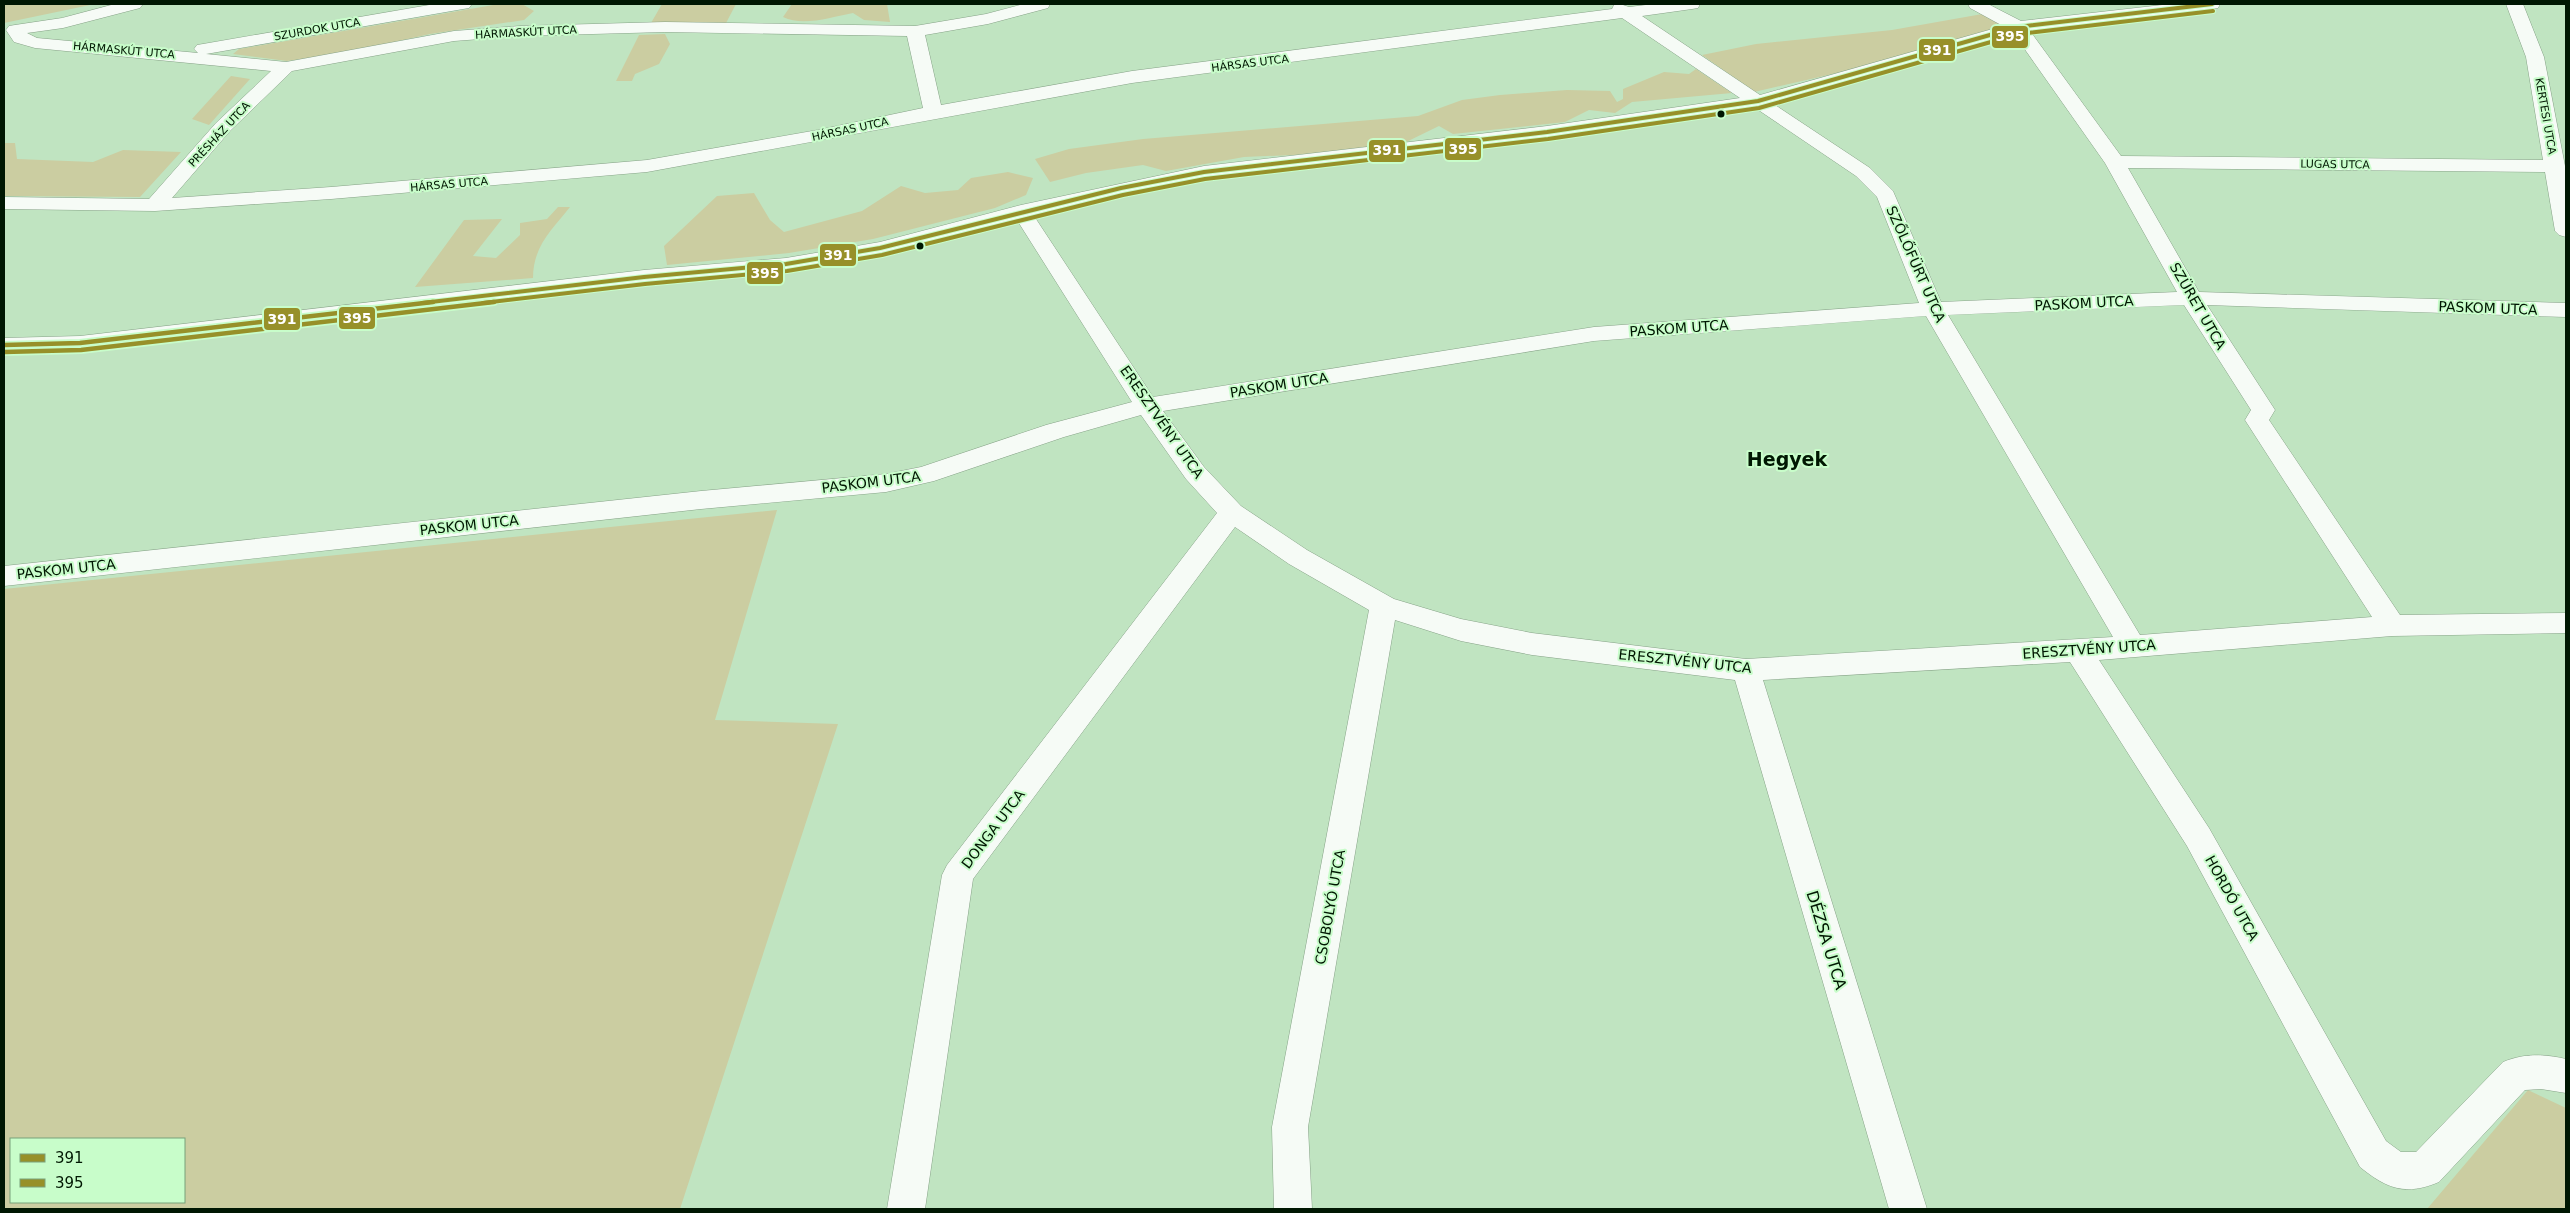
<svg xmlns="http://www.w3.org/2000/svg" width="2570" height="1213" font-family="'DejaVu Sans',sans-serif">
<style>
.green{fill:#cbcda1;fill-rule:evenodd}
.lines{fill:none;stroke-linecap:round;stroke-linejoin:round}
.minor-casing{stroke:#86a287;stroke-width:1}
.minor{fill:#f6fbf6;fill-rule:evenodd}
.bus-1-far1-casing{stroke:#c8fdca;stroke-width:6}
.bus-1-casing{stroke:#c8fdca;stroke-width:8}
.bus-2-far1-casing{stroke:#c8fdca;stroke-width:6}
.bus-2-casing{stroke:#c8fdca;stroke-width:8}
.bus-1-far1{stroke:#979029;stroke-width:4}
.bus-1{stroke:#979029;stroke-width:4.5}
.bus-2-far1{stroke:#979029;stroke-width:4}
.bus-2{stroke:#979029;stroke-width:4.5}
.bus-dot{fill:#001702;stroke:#c8fdca;stroke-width:2}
.labels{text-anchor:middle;stroke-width:4;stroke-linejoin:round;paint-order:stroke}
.far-street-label{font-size:11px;fill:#001702;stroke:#c8fdca}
.street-label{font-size:14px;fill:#001702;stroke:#c8fdca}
.near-street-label{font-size:16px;fill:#001702;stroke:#c8fdca}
.district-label{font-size:19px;font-weight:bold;fill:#001702;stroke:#c8fdca}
.line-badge{stroke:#c8fdca;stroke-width:2}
.badge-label{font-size:14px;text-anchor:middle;font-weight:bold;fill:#fff}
</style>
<rect width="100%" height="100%" fill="#c0e4c1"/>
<!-- green -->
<g class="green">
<polygon points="4,4 95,4 4,23"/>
<polygon points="499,4 522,4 534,11 524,20 430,34 345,53 287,61 233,54 239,49"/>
<polygon points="662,4 736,4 725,25 651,23"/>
<path d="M792,4H887L890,22L864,20L853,13C831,17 803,27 783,17Z"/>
<polygon points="1988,13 2006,26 1859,68 1754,92 1702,55 1756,44 1892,30"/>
<polygon points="665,34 670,44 659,64 635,74 632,81 616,81 639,35"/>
<polygon points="1696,69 1732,93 1632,102 1615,113 1589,110 1565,122 1453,134 1439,126 1400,145 1341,153 1244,157 1166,171 1143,165 1086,173 1050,182 1035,159 1069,149 1143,139 1418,116 1462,100 1500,95 1567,90 1610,91 1617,102 1623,99 1623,89 1664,72 1689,74"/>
<polygon points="231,76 250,79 209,125 192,119"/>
<polygon points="4,143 15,143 17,159 93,162 123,150 181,152 140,197 4,196"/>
<polygon points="1008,172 1033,178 1026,195 995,208 873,239 789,253 667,265 664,246 717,196 754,193 770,220 784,232 862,211 901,186 925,193 958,190 971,178"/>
<path d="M558,207H570C552,230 533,246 533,278L415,287L464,220L502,219L473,256L496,258L520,235V223L547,219Z"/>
<path d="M777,510L715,720L838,724L680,1209H4V589ZM184,1139V1202H11V1139Z"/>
<polygon points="2528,1090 2566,1108 2566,1209 2427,1209"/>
</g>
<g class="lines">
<!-- minor casing -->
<g class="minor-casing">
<path id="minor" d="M115,4H143L140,8L63,28L27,33L37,38L198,53L194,49L197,45L203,44L435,4H472L469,8L463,9L206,54L286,62L454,31L520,26L665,22L915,26L986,14L1024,4H1050L1048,8L988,24L925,35L941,105L1132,71L1612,9L1614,5L1620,4L1629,7L1654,4H1700L1698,8L1692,9L1642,16L1760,95L2003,26L1970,8L1968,4H1988L2021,21L2171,4H2220L2218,8L2212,9L2030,31L2121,156L2543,160L2526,57L2506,4H2523L2544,57L2565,166L2566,237L2559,235L2555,231L2545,172L2128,168L2199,292L2566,303V317L2207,305L2275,410L2269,420L2400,615L2566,613V633L2392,636L2099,660L2209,828L2386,1141L2401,1152H2416L2503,1062C2525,1053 2544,1054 2566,1059V1093L2541,1089L2525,1090L2439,1182C2406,1196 2387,1189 2360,1167L2187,846L2070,662L1763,680L1927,1209H1889L1735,680L1532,655L1461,641L1395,620L1308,1127L1312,1209H1274L1272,1127L1369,610L1289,564L1235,527L973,879L925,1209H887L942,875L947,865L1217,513L1186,479L1141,415L1064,437L934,481L886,492L701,509L4,586V566L701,491L886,474L921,467L1046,425L1132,402L1017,220L880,254L786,270L644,284L80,350L4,352V338L80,336L644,270L786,258L880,242L1021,205L1204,166L1547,126L1740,98L1622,18L1132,83L647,172L331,199L155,211L4,209V197L149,199L216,123L271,71L35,48L14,42L6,30L9,26L15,25L62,18ZM665,32L907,36L923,108L818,130L647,160L331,187L172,198L230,131L292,71L454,41L520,36ZM2014,34L2105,163L2177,292L1941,302L1893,191L1870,168L1772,103ZM1754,107L1856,176L1877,197L1919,303L1594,327L1153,397L1034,216L1121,194L1204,178L1547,138ZM2184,305L2251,410L2245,420L2372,617L2140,635L1948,315ZM1926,316L2113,637L1746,659L1532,633L1461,619L1394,599L1307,550L1241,506L1204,467L1163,411L1594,341Z"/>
</g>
<!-- minor -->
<use href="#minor" class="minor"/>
<!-- bus-1-far1 casing -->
<g class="bus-1-far1-casing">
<polyline id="bus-1-far1" points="422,303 644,277 786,264 880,248 1121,188 1204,172 1547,132 1758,101 2018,27 2212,4"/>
</g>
<!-- bus-1 casing -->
<g class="bus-1-casing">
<polyline id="bus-1" points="4,345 80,343 433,302"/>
</g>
<!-- bus-2-far1 casing -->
<g class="bus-2-far1-casing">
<polyline id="bus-2-far1" points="483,303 645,284 787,271 882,255 1123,195 1205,179 1548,139 1759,108 2019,34 2213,11"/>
</g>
<!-- bus-2 casing -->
<g class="bus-2-casing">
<polyline id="bus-2" points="4,352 81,350 494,302"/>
</g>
<!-- bus-1-far1 -->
<use href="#bus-1-far1" class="bus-1-far1"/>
<!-- bus-1 -->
<use href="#bus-1" class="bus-1"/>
<!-- bus-2-far1 -->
<use href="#bus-2-far1" class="bus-2-far1"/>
<!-- bus-2 -->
<use href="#bus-2" class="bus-2"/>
</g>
<!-- markers -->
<g class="bus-dot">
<circle cx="1721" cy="114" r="4.5"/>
<circle cx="920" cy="246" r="4.5"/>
</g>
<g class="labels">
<!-- far-street labels -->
<g class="far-street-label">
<text transform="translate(317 29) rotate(-10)" y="4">SZURDOK UTCA</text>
<text transform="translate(526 32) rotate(-3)" y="4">HÁRMASKÚT UTCA</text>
<text transform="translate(124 50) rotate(5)" y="4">HÁRMASKÚT UTCA</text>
<text transform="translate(1250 63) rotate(-7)" y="4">HÁRSAS UTCA</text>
<text transform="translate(2546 116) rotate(80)" y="4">KERTESI UTCA</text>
<text transform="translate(850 129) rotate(-12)" y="4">HÁRSAS UTCA</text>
<text transform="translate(219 134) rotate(-47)" y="4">PRÉSHÁZ UTCA</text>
<text transform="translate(2335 164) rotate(1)" y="4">LUGAS UTCA</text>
<text transform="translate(449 184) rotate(-5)" y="4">HÁRSAS UTCA</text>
</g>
<!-- street labels -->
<g class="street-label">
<text transform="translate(1916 264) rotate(66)" y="5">SZŐLŐFÜRT UTCA</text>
<text transform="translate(2084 303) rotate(-3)" y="5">PASKOM UTCA</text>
<text transform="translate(2198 306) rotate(60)" y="5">SZÜRET UTCA</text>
<text transform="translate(2488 308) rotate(2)" y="5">PASKOM UTCA</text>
<text transform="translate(1679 328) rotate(-4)" y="5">PASKOM UTCA</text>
<text transform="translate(1279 385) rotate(-9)" y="5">PASKOM UTCA</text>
<text transform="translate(1162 422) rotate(55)" y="5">ERESZTVÉNY UTCA</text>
<text transform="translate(871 482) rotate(-7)" y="5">PASKOM UTCA</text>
<text transform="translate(469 525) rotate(-6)" y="5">PASKOM UTCA</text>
<text transform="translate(66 569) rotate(-6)" y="5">PASKOM UTCA</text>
<text transform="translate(2089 649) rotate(-4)" y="5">ERESZTVÉNY UTCA</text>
<text transform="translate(1685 661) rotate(6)" y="5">ERESZTVÉNY UTCA</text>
<text transform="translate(993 829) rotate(-53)" y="5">DONGA UTCA</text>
<text transform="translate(2232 898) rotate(61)" y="5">HORDÓ UTCA</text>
<text transform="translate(1330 907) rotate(-80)" y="5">CSOBOLYÓ UTCA</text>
</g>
<!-- near-street labels -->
<g class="near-street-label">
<text transform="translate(1827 940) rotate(73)" y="6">DÉZSA UTCA</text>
</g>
<!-- district labels -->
<g class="district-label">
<text x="1787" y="466">Hegyek</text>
</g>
</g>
<g class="line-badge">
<rect x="1991" y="25" width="38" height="24" rx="5" fill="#979029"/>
<rect x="1918" y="38" width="38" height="24" rx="5" fill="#979029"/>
<rect x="1444" y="137" width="38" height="24" rx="5" fill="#979029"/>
<rect x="1368" y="139" width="38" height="24" rx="5" fill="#979029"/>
<rect x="819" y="243" width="38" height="24" rx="5" fill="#979029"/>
<rect x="746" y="261" width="38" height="24" rx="5" fill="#979029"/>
<rect x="338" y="306" width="38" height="24" rx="5" fill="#979029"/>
<rect x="263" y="307" width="38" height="24" rx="5" fill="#979029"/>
</g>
<g class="badge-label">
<text x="2010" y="41">395</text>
<text x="1937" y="55">391</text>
<text x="1463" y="154">395</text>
<text x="1387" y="155">391</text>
<text x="838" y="260">391</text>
<text x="765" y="278">395</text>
<text x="357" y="323">395</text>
<text x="282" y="324">391</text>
</g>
<!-- border -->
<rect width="2570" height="1213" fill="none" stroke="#001702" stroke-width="10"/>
<!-- legend -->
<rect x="10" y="1138" width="175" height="65" fill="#c8fdca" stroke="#78a17a"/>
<rect x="20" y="1154" width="25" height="8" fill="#979029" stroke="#78a17a"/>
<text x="55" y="1163" font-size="15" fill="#001702">391</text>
<rect x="20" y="1179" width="25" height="8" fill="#979029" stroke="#78a17a"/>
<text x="55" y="1188" font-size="15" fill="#001702">395</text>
</svg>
